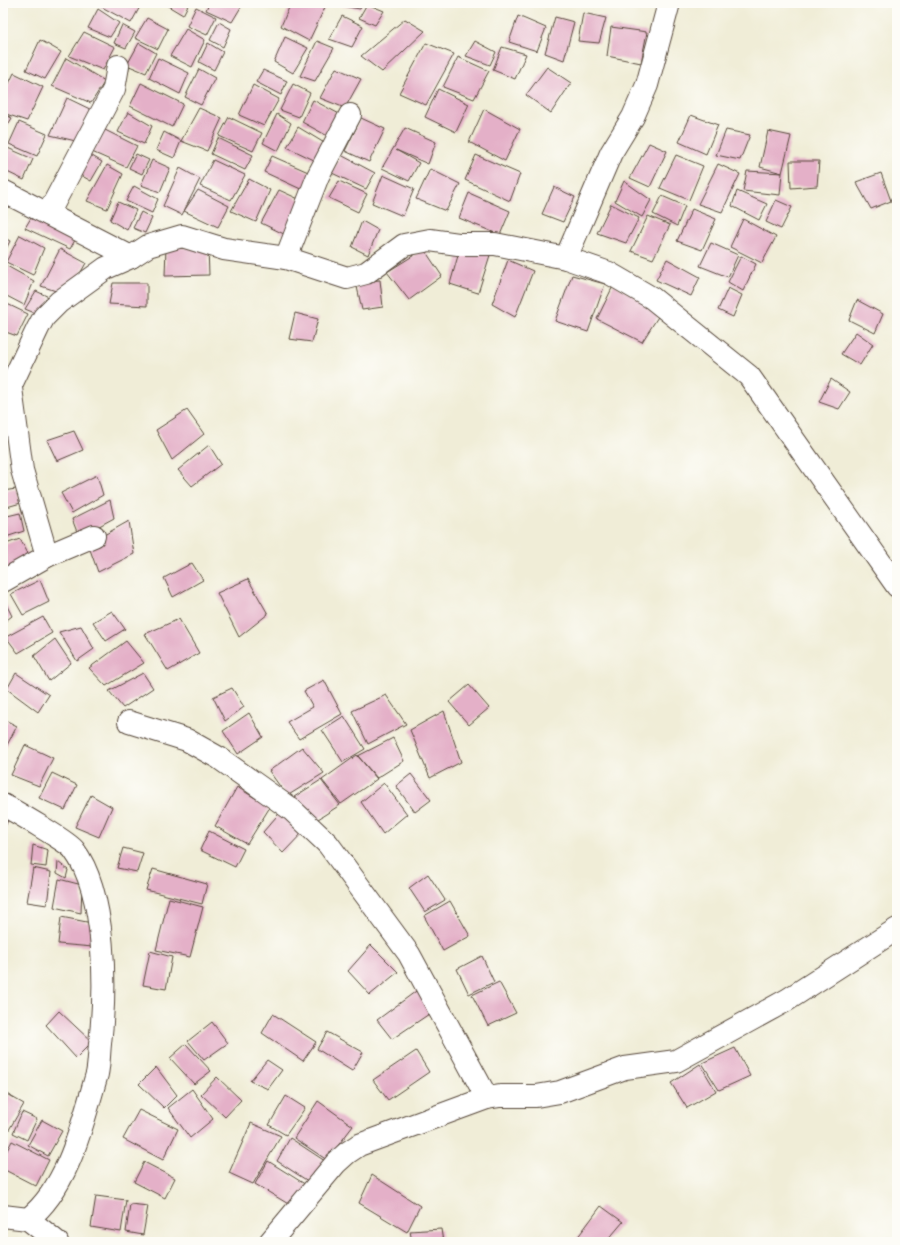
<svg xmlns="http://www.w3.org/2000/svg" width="900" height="1245" font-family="'Playpen Sans',sans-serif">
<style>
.building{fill:#e4b0c8}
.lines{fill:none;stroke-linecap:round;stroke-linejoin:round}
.minor-casing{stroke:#56473a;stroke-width:24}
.minor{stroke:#fff;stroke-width:22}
</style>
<rect width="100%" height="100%" fill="#fdfcf7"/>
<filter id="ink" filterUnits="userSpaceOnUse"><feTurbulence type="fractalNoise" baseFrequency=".025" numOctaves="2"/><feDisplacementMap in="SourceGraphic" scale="8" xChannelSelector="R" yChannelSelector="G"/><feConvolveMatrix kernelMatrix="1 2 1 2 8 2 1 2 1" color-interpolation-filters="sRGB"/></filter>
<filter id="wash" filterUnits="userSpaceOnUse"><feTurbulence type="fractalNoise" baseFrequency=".012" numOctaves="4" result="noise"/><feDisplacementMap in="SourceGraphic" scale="16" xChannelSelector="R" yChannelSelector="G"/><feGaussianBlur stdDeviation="0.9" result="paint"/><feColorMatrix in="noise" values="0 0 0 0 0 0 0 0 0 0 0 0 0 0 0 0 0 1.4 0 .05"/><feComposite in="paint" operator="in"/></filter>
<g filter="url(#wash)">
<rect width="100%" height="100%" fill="#f0edd7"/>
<g id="blocks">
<!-- building -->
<g class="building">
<polygon points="101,3 142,3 131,23 100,6"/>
<polygon points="163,3 189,3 183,15"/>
<polygon points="209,3 233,3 241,7 232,22 206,10"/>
<polygon points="291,3 321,3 326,5 309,41 281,26"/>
<polygon points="343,3 363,3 360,9 342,6"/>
<polygon points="367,4 384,11 375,25 359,18"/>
<polygon points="196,7 216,17 207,35 187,26"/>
<polygon points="98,9 119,23 110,37 88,28"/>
<polygon points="583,13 606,18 599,43 578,41"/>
<polygon points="342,16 363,26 352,47 329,39"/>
<polygon points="518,16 546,28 537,51 509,42"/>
<polygon points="555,17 574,22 564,60 545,53"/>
<polygon points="147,18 168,29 158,49 135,38"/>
<polygon points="405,19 425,31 382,72 361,56"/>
<polygon points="219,22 231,29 223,47 210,40"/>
<polygon points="122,25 135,32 126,48 114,43"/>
<polygon points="611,27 647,32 641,63 607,56"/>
<polygon points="186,29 205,40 192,67 170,56"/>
<polygon points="84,32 115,47 103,70 69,56"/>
<polygon points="285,37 308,48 293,73 274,62"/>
<polygon points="40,40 61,52 45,79 26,70"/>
<polygon points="317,41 334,48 315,81 300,76"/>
<polygon points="475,41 496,52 490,65 466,56"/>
<polygon points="139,43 156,53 146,73 127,65"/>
<polygon points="208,43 223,52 214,70 199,62"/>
<polygon points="426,43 454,54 426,105 399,93"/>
<polygon points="502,47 526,54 515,79 493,70"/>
<polygon points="458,57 489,71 474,99 443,87"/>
<polygon points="66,58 105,81 91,103 52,86"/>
<polygon points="158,58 189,73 180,94 149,78"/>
<polygon points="547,67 571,83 551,113 526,95"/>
<polygon points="336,68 361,79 345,108 320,98"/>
<polygon points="199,69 215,78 201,105 185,97"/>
<polygon points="263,70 287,81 281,95 256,82"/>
<polygon points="14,73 43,87 27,121 3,113 3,96"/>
<polygon points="141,83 183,104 172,127 130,106"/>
<polygon points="293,84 310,93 299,117 280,110"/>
<polygon points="253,85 279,99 264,126 239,115"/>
<polygon points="438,89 469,104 456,132 425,117"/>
<polygon points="67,98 96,112 80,142 50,135"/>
<polygon points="313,100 345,117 335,140 302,122"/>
<polygon points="199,108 222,118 207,151 181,141 174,158 156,150 164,132 181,141"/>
<polygon points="484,109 520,129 505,161 469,142"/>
<polygon points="128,112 152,126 144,144 118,132"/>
<polygon points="3,114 12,118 3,133"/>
<polygon points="277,114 291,123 278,151 263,143"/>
<polygon points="691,115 718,125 706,154 679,142"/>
<polygon points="229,117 262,133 253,151 219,136"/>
<polygon points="361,118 385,129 369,162 345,151"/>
<polygon points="19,122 47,134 37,156 9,144"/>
<polygon points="298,127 326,144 316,161 287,147"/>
<polygon points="405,128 436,142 428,164 396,150 419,163 409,181 382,168"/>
<polygon points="103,129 137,146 126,167 92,152"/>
<polygon points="726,130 750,135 740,160 716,155"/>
<polygon points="768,131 791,136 782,173 760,167"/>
<polygon points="218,138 253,155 245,170 211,154"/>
<polygon points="649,143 667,151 650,187 630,178"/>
<polygon points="3,146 33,159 24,180 3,170"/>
<polygon points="84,151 102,162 91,181 75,172"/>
<polygon points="136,154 149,160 142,174 129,168"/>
<polygon points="341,155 375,173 366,189 332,173"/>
<polygon points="476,155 520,174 510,201 465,180"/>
<polygon points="676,155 703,166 689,200 660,188"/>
<polygon points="272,156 315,175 305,191 264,172"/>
<polygon points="152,160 170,168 160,192 141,185"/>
<polygon points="213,160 245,175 231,200 200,186"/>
<polygon points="790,161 819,161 817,186 791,188"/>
<polygon points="718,164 740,174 722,212 698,204"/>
<polygon points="107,165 123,174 107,209 87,201"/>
<polygon points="180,168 200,179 184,211 198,190 229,206 218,227 184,211 182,215 163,206"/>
<polygon points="430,169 460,184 446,211 416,199"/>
<polygon points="747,171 782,173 780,195 743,191"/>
<polygon points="881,173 891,201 871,209 856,182"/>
<polygon points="383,175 414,189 403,216 372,203"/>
<polygon points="249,179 270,190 256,222 231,211"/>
<polygon points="339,181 367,194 358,212 329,198"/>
<polygon points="624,181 651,200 642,217 615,201"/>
<polygon points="134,186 158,199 152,213 126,201"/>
<polygon points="554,187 575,197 563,222 542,214"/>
<polygon points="279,190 303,201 286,235 261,223"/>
<polygon points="737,191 767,204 759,220 732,206"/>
<polygon points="469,193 510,211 500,235 459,218"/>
<polygon points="662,196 685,206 677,226 653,214"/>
<polygon points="3,197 9,200 3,214"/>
<polygon points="776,200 792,207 781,229 766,222"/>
<polygon points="118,202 136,210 127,230 110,220"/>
<polygon points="611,204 639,218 626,243 597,233"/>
<polygon points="692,209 716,219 702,250 677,241"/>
<polygon points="35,211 79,233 70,249 25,228"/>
<polygon points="141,212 152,218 145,233 133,228"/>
<polygon points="648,216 670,225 653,259 631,251"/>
<polygon points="743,219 776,237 762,263 730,247"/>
<polygon points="362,221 378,230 368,255 352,247"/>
<polygon points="20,235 44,248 33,275 6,262"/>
<polygon points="3,237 10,241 3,255"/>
<polygon points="711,243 738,255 728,277 700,266"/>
<polygon points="166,247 208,248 209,275 165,276"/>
<polygon points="60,249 86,263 68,295 41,286"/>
<polygon points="424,249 442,276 409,300 387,272"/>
<polygon points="459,252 491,252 478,293 450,284"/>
<polygon points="741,256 756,264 743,291 728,282"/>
<polygon points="667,259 700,277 691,296 656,280"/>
<polygon points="508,260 533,271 515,317 492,304"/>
<polygon points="5,265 34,281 24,305 3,294 3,269"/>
<polygon points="572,275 605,284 588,332 555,321"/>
<polygon points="380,280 383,307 362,310 356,282"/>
<polygon points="113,283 147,283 147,306 109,304"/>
<polygon points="614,284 661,312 642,342 597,319"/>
<polygon points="728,288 742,295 733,317 718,310"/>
<polygon points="36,291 51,298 42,316 25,309"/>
<polygon points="857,300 883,314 875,333 849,320"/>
<polygon points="3,302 28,314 17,336 3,331"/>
<polygon points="295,313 318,319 312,342 289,339"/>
<polygon points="856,332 873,344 860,365 841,354"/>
<polygon points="831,379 850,392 839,409 819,402"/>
<polygon points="187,410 204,434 172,460 156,430"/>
<polygon points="74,431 83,450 57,461 47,440"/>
<polygon points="209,445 221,464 192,486 178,470"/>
<polygon points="97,475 103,495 72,513 61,493"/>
<polygon points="16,489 21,503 3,508 3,491"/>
<polygon points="110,500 114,518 79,537 72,519"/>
<polygon points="20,513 24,531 3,538 3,517"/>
<polygon points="129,521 134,554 98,572 88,544"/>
<polygon points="20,539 31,559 3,574 3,545"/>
<polygon points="192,563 203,580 173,597 164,578"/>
<polygon points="248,579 268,614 239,637 217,593"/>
<polygon points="40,580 49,602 23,615 11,594"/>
<polygon points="3,598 12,616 3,623"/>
<polygon points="112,611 125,629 106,641 93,622"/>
<polygon points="43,617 52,633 18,653 6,637"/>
<polygon points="179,619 199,653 168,671 145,634"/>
<polygon points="81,626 94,649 77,661 59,632"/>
<polygon points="55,639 71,663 49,681 34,656"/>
<polygon points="126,641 144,663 106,686 89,668"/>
<polygon points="3,673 7,675 3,684"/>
<polygon points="16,673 49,695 38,712 7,689"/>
<polygon points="143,673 153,688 123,708 109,691"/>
<polygon points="324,680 342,714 299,739 287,722 313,707 304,691"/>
<polygon points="469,685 489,708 469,725 449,702"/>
<polygon points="232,688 244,707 225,721 213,697"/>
<polygon points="386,695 406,724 368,744 352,711"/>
<polygon points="444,711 461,762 430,778 410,730"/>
<polygon points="249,713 263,737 238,754 223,731"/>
<polygon points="344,716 365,749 343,762 322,730"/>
<polygon points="3,719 17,726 6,747 3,746"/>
<polygon points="393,738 404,761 377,778 358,756"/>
<polygon points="25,745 53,758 39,786 11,775"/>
<polygon points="302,747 324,773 287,796 269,771"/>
<polygon points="357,755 377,779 341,804 322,780"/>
<polygon points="52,773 77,785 65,810 39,798"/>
<polygon points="411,774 431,800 415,812 396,786"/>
<polygon points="321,780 340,805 315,821 294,797"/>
<polygon points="384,783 407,814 383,834 361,802"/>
<polygon points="237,787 270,807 247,844 215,826"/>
<polygon points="91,795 112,807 99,837 75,827"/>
<polygon points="283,809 305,830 283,853 263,832"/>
<polygon points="3,813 10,816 3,831"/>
<polygon points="209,831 244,849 235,867 200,850"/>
<polygon points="33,845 48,850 46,867 31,865"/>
<polygon points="123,848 143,853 137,872 117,868"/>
<polygon points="58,862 68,870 66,878 57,873"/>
<polygon points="33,868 51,872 47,905 27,902"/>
<polygon points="153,869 207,884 202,904 146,890"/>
<polygon points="428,874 445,900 425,912 409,888"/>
<polygon points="59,879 82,885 81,913 54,907"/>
<polygon points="169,898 203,907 190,957 156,950"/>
<polygon points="450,901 470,936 443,951 424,916"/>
<polygon points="61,917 92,923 93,947 58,944"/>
<polygon points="371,945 398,972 370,995 348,971"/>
<polygon points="150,951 172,957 166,989 143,985"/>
<polygon points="482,956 494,982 469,994 457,969"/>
<polygon points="499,982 516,1013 488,1026 472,995"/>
<polygon points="423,986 435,1010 392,1039 377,1020"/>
<polygon points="59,1011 92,1042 76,1058 46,1025"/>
<polygon points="273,1014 316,1042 303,1061 262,1033"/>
<polygon points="212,1022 228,1043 204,1060 188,1041"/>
<polygon points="327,1032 363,1052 352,1071 317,1049"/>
<polygon points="186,1044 211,1071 194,1084 170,1058"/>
<polygon points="735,1048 750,1076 719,1090 702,1063"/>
<polygon points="416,1051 429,1072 388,1100 373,1080"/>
<polygon points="267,1060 282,1070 268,1089 250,1081"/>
<polygon points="700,1064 716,1091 687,1108 671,1083"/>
<polygon points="156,1067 177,1095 164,1108 139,1084"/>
<polygon points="217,1077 241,1100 225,1117 201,1094"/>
<polygon points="192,1089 213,1119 190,1138 168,1108"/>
<polygon points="3,1092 24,1104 3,1140"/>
<polygon points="286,1096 305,1108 286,1135 269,1125"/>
<polygon points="318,1101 353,1126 327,1160 294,1138"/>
<polygon points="139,1110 178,1129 163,1160 123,1139"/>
<polygon points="22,1112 37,1119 27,1140 13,1133"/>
<polygon points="42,1120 62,1131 48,1156 28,1145"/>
<polygon points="251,1123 281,1136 253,1184 229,1173"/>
<polygon points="290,1138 331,1165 314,1185 277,1161"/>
<polygon points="12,1141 49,1160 36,1186 3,1169 3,1158"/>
<polygon points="268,1161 311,1188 295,1208 255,1184"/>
<polygon points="144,1162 175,1178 165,1198 134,1182"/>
<polygon points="372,1175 420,1206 407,1232 359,1203"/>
<polygon points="96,1196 126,1200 121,1232 91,1227"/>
<polygon points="130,1204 148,1206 143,1235 126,1232"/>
<polygon points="601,1206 623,1222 606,1242 583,1242 577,1238"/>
<polygon points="441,1229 443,1242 412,1242 410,1231"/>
</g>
</g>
</g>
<g filter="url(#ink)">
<use href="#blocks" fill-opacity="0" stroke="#56473a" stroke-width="1"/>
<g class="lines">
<!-- minor casing -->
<g class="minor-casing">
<g id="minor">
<polyline points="3,191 131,257"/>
<polyline points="48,214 114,89 118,66"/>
<polyline points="286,258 318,176 350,115"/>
<polyline points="566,258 611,153 633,117 647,85 669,3"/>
<polyline points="11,388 22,470 47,556"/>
<polyline points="3,402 38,328 44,317 59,302 106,268 131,257 148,246 182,236 224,249 286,258 347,278 366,273 404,245 430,240 458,244 495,244 566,258 609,273 652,298 749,376 897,586"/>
<polyline points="3,581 47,556 94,536"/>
<polyline points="129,722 187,740 219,758 292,810 328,844 409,954 487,1098"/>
<path d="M3,805C13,810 70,843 74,850C107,894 106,991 100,1044C99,1053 99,1065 97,1074C83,1121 69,1187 28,1219L3,1216"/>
<polyline points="28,1219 57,1242"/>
<polyline points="270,1242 336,1163 347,1153 359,1145 487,1098 500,1096 536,1096 560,1092 625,1068 676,1061 787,1000 897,929"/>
</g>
</g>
<!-- minor -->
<use href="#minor" class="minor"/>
</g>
</g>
<!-- margin -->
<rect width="900" height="1245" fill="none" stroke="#fdfcf7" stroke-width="16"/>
</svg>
